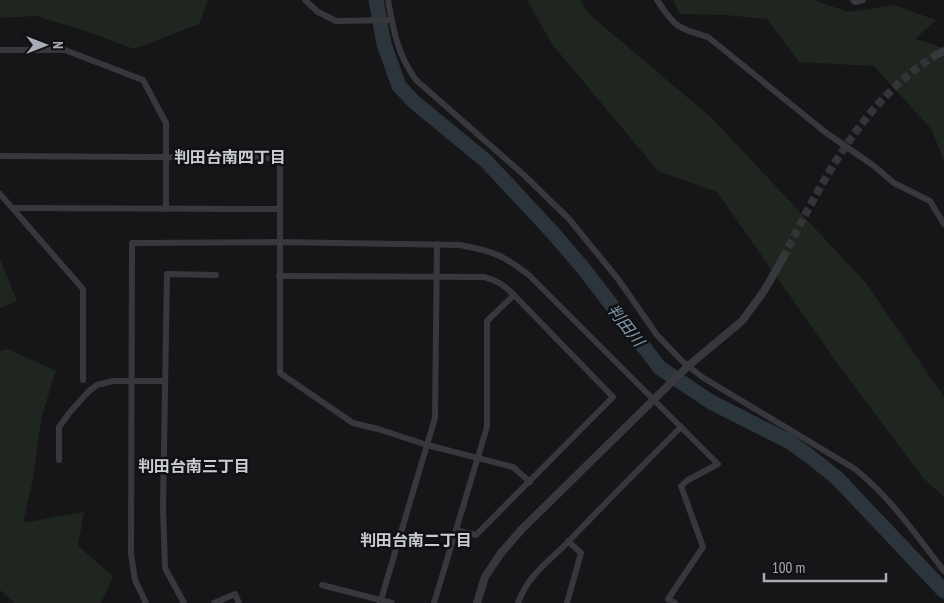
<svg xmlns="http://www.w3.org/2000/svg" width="944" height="603" font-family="'PT Sans Narrow','Noto Sans JP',sans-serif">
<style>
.green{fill:#1e261f}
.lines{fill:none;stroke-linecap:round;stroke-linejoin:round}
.river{stroke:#2c353c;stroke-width:15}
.tertiary-tunnel{stroke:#333438;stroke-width:8;stroke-dasharray:8 4;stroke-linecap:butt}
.minor{stroke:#37383d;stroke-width:6}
.tertiary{stroke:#37383d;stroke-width:8}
.labels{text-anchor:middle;stroke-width:5;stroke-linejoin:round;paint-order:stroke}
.neighbourhood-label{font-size:16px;font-weight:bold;fill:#c9ccd4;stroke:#111113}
.water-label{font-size:16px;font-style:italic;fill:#7f9bb3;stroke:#111113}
</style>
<rect width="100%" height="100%" fill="#161618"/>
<!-- green -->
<g class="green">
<polygon points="0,0 208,0 199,24 134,49 88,32 36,16 0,18"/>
<polygon points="527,0 580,0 589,14 713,119 866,283 944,397 944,497 924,479 837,363 717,192 658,171 552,44"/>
<polygon points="673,0 814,0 848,12 894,5 936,20 915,39 944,48 944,162 932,130 874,66 799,62 767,19 725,15 680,14"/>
<polygon points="0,259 17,301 0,308"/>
<polygon points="8,349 56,371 42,415 32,483 23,523 84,512 78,546 113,576 101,603 15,603 0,590 0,351"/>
</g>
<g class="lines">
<!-- river -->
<polyline class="river" points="376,0 384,44 399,86 413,101 486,161 554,234 583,268 660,368 711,402 790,442 812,458 837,478 944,591"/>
<!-- tertiary-tunnel -->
<path class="tertiary-tunnel" d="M783,258C821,183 862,101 936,55"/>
<!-- minor -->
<g class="minor">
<polyline points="305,0 318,12 336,21 391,20"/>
<path d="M388,0C393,29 398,56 416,80L525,176L569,219L618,279L657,335L682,361L702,377L855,469C891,498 916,535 944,571"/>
<path d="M657,0C675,27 677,28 708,37L825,132L874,166L894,183L930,201L944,224"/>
<polyline points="853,0 855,2 863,0"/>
<polyline points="0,50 65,50 143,80 166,123 166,209"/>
<polyline points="0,156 280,158 280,373 353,423 378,429 427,445 513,467 530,482"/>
<polyline points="0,194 83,289 83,380"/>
<polyline points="13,208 279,209"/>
<path d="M279,276L484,277C497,280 505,286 514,295L613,397L476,535L456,530"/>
<polyline points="59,460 59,427 70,412 89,391 97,385 113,381 165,381"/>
<polyline points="322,585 392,603"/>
<path d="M146,603L135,580L131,554L132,243L279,242L460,245C492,251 504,255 530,276L718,464L688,480L681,486L703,547L668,599L675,603"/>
<polyline points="184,603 165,568 163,507 167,274 216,275"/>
<polyline points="214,603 235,594 239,603"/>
<polyline points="380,603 435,418 437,244"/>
<polyline points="434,603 487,427 487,321 514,295"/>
<path d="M518,603C529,573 550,561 571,539C607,501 644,464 681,427"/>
<polyline points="567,603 581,553 568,541"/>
</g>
<!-- tertiary -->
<g class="tertiary">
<polyline points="936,55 944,51"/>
<polyline points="477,603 485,577 501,553 522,529 688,366 742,321 764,291 783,258"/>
</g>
</g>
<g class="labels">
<!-- neighbourhood labels -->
<g class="neighbourhood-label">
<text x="230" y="163">判田台南四丁目</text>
<text x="194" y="472">判田台南三丁目</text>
<text x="416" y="546">判田台南二丁目</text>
</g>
<!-- water labels -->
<g class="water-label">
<text transform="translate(626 325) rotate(52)" y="6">判田川</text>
</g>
</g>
<!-- north arrow -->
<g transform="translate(45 45) rotate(90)" stroke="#111113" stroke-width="4" paint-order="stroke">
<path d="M0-4L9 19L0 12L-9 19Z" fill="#a8adb8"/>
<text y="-8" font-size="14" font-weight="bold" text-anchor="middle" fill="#a8adb8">N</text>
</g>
<!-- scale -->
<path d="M764 573v8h122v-8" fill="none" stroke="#a8adb8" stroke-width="2.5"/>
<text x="772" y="573" font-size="15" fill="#a8adb8" stroke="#111113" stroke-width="4" paint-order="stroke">100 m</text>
</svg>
